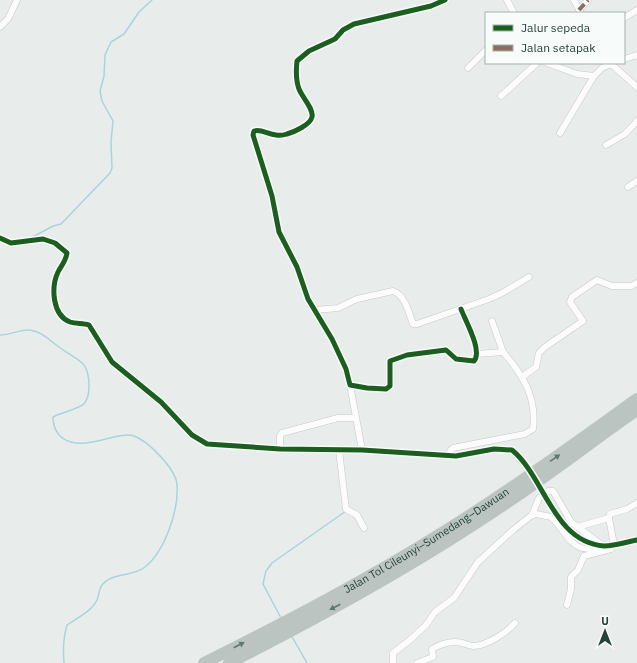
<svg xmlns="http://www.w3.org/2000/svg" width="637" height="663" font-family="'IBM Plex Sans',sans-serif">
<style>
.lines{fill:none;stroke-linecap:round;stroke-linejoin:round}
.stream{stroke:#a9d4db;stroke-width:1.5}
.street-casing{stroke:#c5cac8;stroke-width:7}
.highway-casing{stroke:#c3ccc9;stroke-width:12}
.street{stroke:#fcfcfc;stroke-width:6}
.highway{stroke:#bcc4c2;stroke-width:11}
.street-bridge-casing{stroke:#c5cac8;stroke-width:7;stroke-linecap:butt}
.street-bridge{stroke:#fcfcfc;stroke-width:6}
.quiet{stroke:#8d6e63;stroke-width:4;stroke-dasharray:8 4;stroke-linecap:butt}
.cycleway-casing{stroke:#f7fbf9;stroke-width:8}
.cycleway{stroke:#1b5e20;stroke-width:5}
.oneway{fill:#617670}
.labels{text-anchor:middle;stroke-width:3.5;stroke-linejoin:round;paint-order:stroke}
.street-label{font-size:11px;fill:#24423a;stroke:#f7fbf9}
</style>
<rect width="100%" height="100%" fill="#e8edeb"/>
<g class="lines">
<!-- stream -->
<g class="stream">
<polyline points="29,239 53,226 61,224 110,173 112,168 111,142 113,121 102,101 100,91 104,76 105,55 111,42 124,34 139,12 152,0"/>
<path d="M0,335C10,335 21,329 30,330C43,332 50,341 59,347C77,361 89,359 89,386C89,392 88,399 84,404C80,408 61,413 53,417C53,429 59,439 71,442C89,448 120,431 134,436C148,441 175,468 177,484C179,510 165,551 145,567C133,577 112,572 102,585C99,589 99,595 97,600C91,612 77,618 67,625C63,639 63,648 64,663"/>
<polyline points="281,618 263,584 266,571 272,563 346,511"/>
<polyline points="291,635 307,663"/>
</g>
<!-- street casing -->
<g class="street-casing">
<g id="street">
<path d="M445,0L431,6L354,24L343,30L335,39L309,51L297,61C296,70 296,81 299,89C302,97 314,109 312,117C310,125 294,132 287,134C273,139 263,128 254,131L253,135L272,196L279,232L297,267L308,299L332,339L346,369L350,385L367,388L386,389L390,386V361L407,355L446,350L456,359L474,361C483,351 465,320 461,309"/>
<polyline points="507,0 514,13"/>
<polyline points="574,0 581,13"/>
<polyline points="579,10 588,0"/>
<polyline points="624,18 637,10"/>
<polyline points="0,27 8,19 17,0"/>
<polyline points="624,59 637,55"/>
<polyline points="547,63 577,74 594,76 602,68 613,63"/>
<polyline points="610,63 637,87"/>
<polyline points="468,68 486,50"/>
<polyline points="501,96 537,63"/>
<polyline points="560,133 594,76"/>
<polyline points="606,145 625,134 637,121"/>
<polyline points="628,187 637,181"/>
<path d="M0,238L11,243L43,239L55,243L67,253C66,261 61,266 58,272C51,287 52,315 70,322C76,324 83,323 89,325L112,362L161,402L192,435L207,444L280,449L362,450L456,456L494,449L512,450L526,466"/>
<path d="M315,310L338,308L357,299L393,291C405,295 409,313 413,324H417L489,299L502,293L529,277"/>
<polyline points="492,321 503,352"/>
<polyline points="522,377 536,367 539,353 545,347 583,321 570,302 572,297 597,280 612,286 631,286 637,283"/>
<polyline points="350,385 362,450"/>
<polyline points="280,449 280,436 282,433 338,418 355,418"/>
<polyline points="339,450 346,509 357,515 364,528"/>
<path d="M450,455V451L453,448L525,434L533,429C537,397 523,375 503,352L477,354"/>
<polyline points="548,491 553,491 571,522 599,543"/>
<path d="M549,502C562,523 576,542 603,545C613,547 627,542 637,540"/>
<polyline points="532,515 539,498"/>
<polyline points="577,527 609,518"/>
<polyline points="567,605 571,589 571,577 578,570 584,556 611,549 614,545 609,518 610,514 627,509 637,503"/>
<path d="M393,663V653L410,640L426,625L435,612L454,598L478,562L513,530L532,515L536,514L551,517C568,532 571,558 604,546"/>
<path d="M417,663L433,657L432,649C441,644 451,640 462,643C466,644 470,646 474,646C488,645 506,633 515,623"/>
</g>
</g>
<!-- highway casing -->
<g class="highway-casing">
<g id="highway">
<path id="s1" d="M204,663C286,622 367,580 445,531C511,490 574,444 637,399"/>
<path d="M229,663C334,610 438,552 534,484C569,460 602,434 637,410"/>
</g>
</g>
<!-- street -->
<use href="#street" class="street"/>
<!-- highway -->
<use href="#highway" class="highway"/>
<!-- street-bridge casing -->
<g class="street-bridge-casing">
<polyline id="street-bridge" points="526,466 549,502"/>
</g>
<!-- street-bridge -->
<use href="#street-bridge" class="street-bridge"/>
<!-- quiet -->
<polyline class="quiet" points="579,10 588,0"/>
<!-- cycleway casing -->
<g class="cycleway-casing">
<g id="cycleway">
<path d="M445,0L431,6L354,24L343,30L335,39L309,51L297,61C296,70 296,81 299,89C302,97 314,109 312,117C310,125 294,132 287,134C273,139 263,128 254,131L253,135L272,196L279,232L297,267L308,299L332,339L346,369L350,385L367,388L386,389L390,386V361L407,355L446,350L456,359L474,361C483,351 465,320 461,309"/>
<path d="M0,238L11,243L43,239L55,243L67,253C66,261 61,266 58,272C51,287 52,315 70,322C76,324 83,323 89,325L112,362L161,402L192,435L207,444L280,449L362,450L456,456L494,449L512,450C545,477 553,542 604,546C614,546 627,542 637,540"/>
</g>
</g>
<!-- cycleway -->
<use href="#cycleway" class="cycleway"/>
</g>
<!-- one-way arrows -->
<defs><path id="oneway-solid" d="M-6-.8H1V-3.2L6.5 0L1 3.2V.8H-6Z"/></defs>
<g class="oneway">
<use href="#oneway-solid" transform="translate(555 458) rotate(-35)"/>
<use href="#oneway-solid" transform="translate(335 607) rotate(152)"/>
<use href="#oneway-solid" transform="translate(239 645) rotate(-27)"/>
</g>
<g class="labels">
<!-- street labels -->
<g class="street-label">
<text dy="4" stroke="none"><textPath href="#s1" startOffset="254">Jalan Tol Cileunyi–Sumedang–Dawuan</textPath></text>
</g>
</g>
<!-- legend -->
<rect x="485" y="12" width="140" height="52" fill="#f7fbf9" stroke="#a3b1ad"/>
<rect x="493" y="25" width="20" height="6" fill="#1b5e20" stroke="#a3b1ad"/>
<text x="521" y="32" font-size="12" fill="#24423a">Jalur sepeda</text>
<rect x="493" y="45" width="20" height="6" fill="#8d6e63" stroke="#a3b1ad"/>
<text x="521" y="52" font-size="12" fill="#24423a">Jalan setapak</text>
<!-- north arrow -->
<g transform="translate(605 631)" stroke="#f7fbf9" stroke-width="3" paint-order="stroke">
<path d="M0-3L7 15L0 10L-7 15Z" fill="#24423a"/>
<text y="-6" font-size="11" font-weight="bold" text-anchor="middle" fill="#24423a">U</text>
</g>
</svg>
